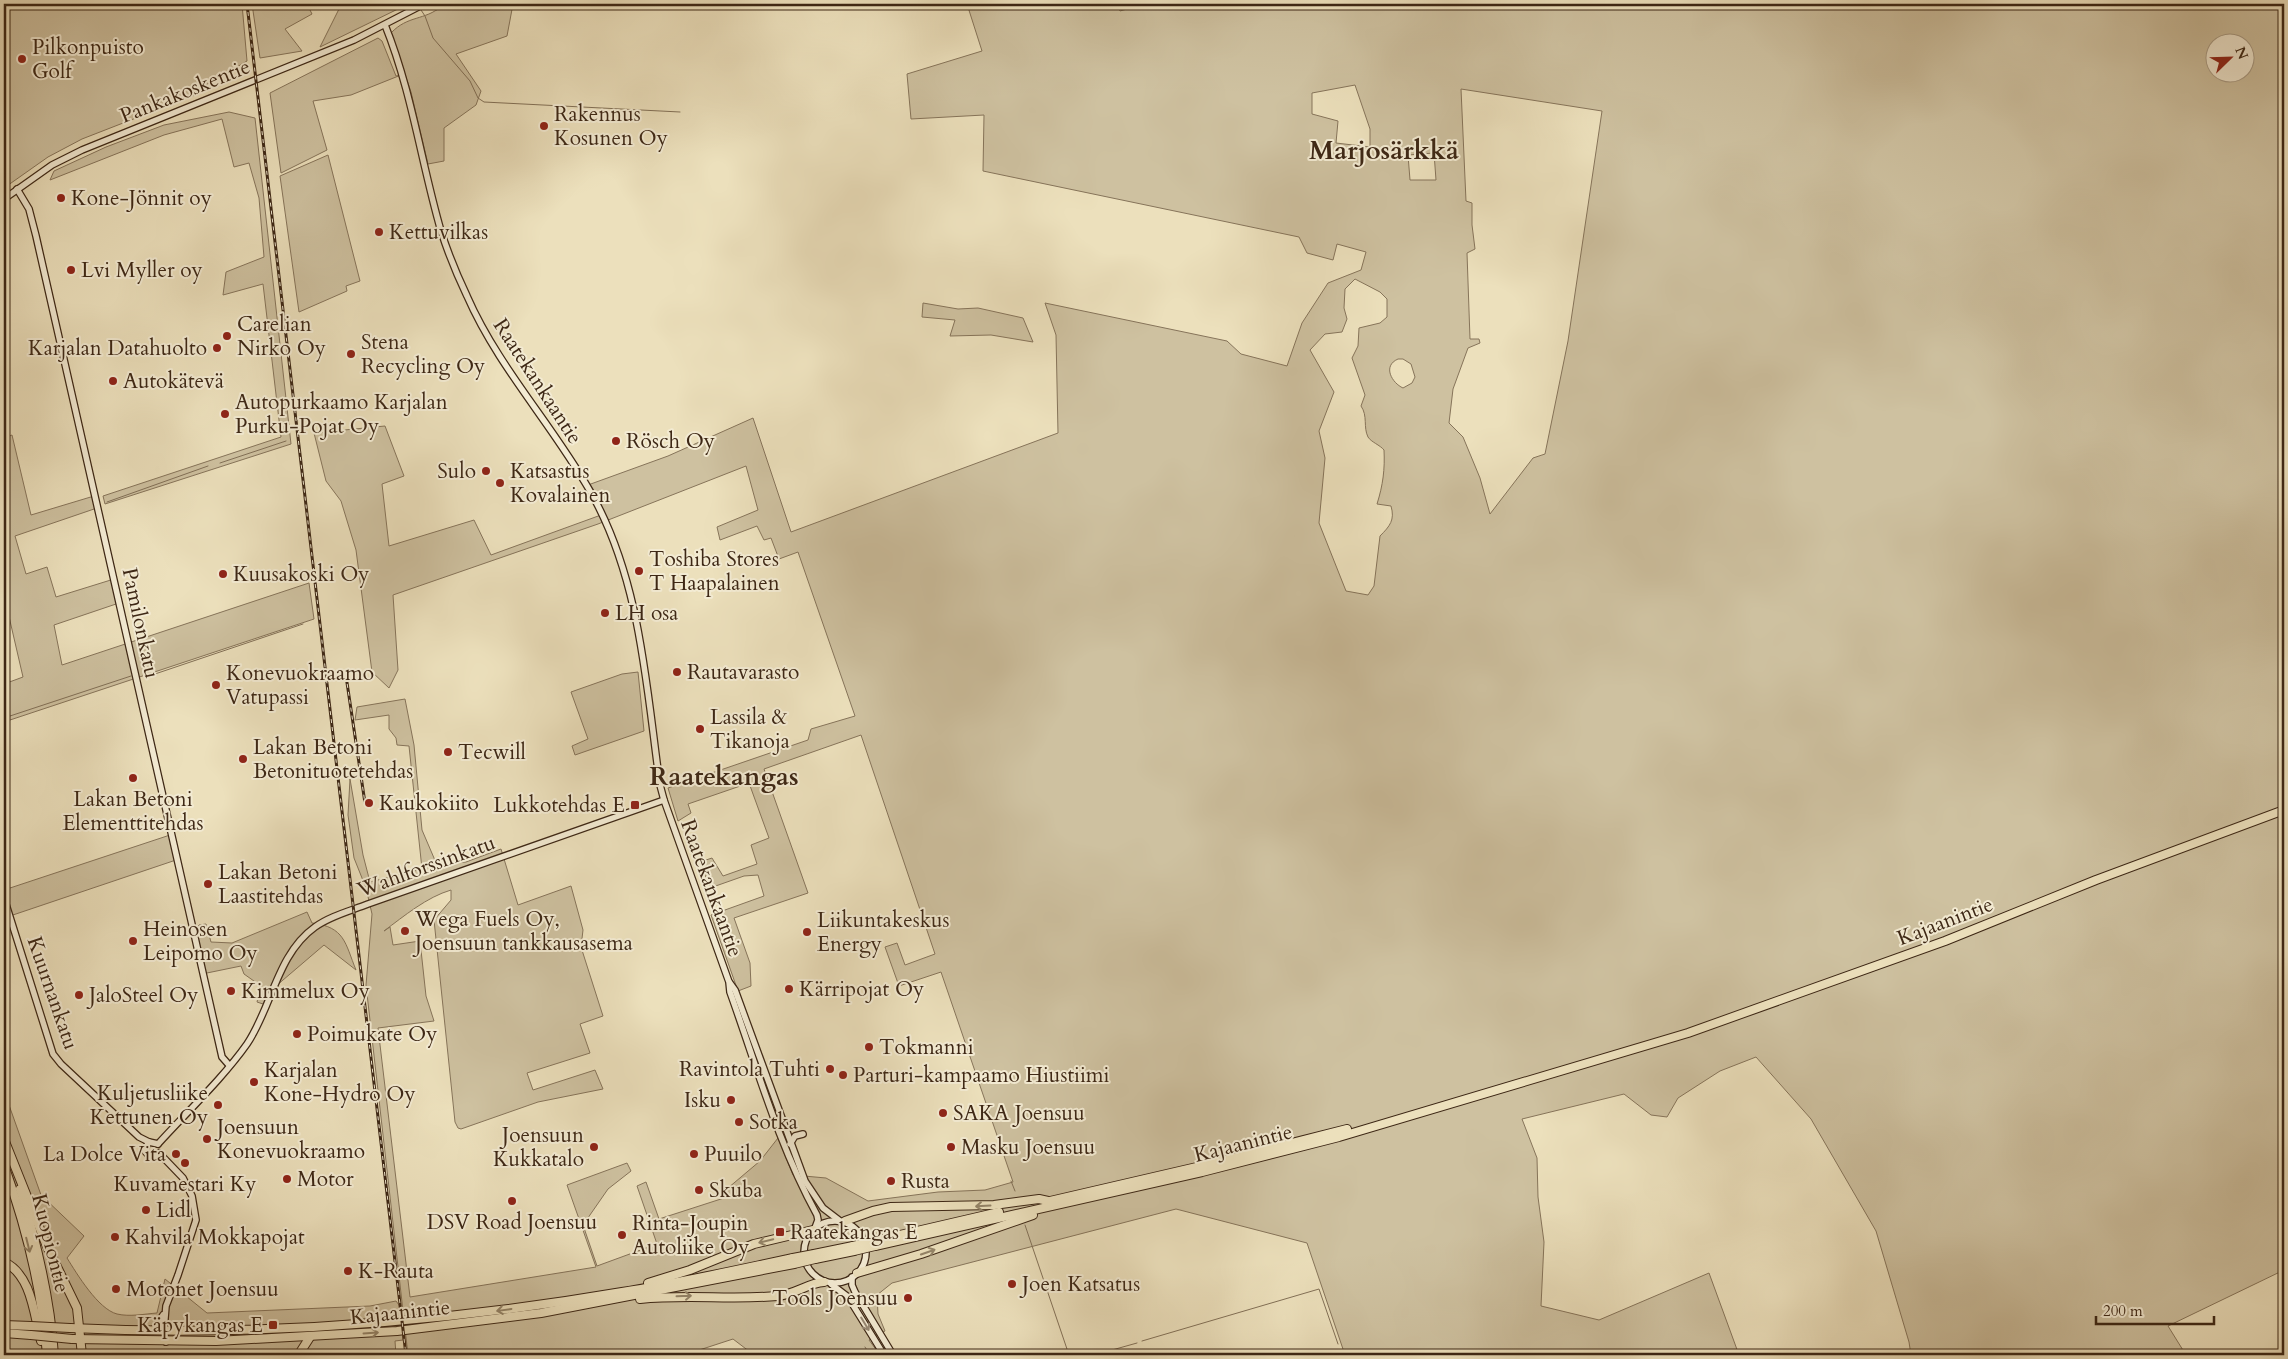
<svg xmlns="http://www.w3.org/2000/svg" width="2288" height="1359" font-family="Cardo,serif">
<style>
.green{fill:#cec1a0;stroke:#86745a;fill-rule:evenodd}
.lines{fill:none;stroke-linecap:round;stroke-linejoin:round}
.stream{stroke:#827057;stroke-width:1}
.secondary-casing{stroke:#3d2715;stroke-width:8}
.highway-casing{stroke:#3d2715;stroke-width:10}
.secondary{stroke:#f3ebd3;stroke-width:5.5}
.highway{stroke:#ece0bc;stroke-width:8}
.rail-casing{stroke:#3d2715;stroke-width:3}
.rail{stroke:#f3ebd3;stroke-width:1;stroke-dasharray:4;stroke-linecap:butt}
.highway-bridge-casing{stroke:#3d2715;stroke-width:10;stroke-linecap:butt}
.highway-bridge{stroke:#ece0bc;stroke-width:8}
.oneway{stroke:#948468}
.oneway2{stroke:#988974}
.poi-dot{fill:#8f2418;stroke:#f3ebd3;stroke-width:2}
.labels{text-anchor:middle;stroke-width:4;stroke-linejoin:round;paint-order:stroke}
.poi-label{font-size:21px;fill:#3d2715;stroke:#f3ebd3;text-anchor:start}
.street-label{font-size:21px;fill:#3d2715;stroke:#f3ebd3}
.district-label{font-size:26px;font-weight:bold;fill:#3d2715;stroke:#f3ebd3}
</style>
<rect width="100%" height="100%" fill="#ece0bc"/>
<filter id="stains"><feTurbulence type="fractalNoise" baseFrequency=".004" numOctaves="4"/><feColorMatrix values="0 0 0 0 .2 0 0 0 0 .09 0 0 0 0 .02 0 0 0 .5 -.17"/></filter>
<radialGradient id="worn" r=".72"><stop offset=".6" stop-color="#630" stop-opacity="0"/><stop offset="1" stop-color="#630" stop-opacity=".3"/></radialGradient>
<!-- green -->
<g class="green">
<polygon points="4,4 242,4 247,61 199,89 195,95 82,139 48,157 4,188"/>
<polygon points="252,4 307,4 312,14 285,29 302,51 260,58"/>
<polygon points="344,4 417,4 407,10 400,8 320,47 340,7"/>
<path d="M441,4H513L507,36L456,54L481,91L476,105L444,128V161L428,164L411,92L391,33C408,15 424,21 442,6Z"/>
<path d="M967,4H1117L1120,11L1144,4H2284V1270L2168,1326L2186,1355H1911L1909,1342L1876,1231L1811,1119L1756,1057L1720,1071L1678,1098L1667,1117L1651,1115L1624,1094L1522,1119L1537,1158L1538,1197L1544,1242L1541,1306L1599,1320L1709,1273L1739,1355H1345L1307,1243L1176,1209L892,1283L877,1295L878,1314L885,1331L869,1340L880,1355H754L733,1339L684,1355H408L366,985L372,914L366,888L354,858L348,815L350,779L363,855L370,882L422,869L409,746L397,745L396,738L389,729V715L355,720L357,707L405,699L414,745L422,830L437,865L466,862L501,849L518,905L571,886L583,930L581,947L603,1016L580,1024L590,1053L527,1073L533,1090L595,1070L603,1089L538,1102L461,1129L458,1128L455,1122L434,920L451,900V890C427,897 404,916 384,931L390,927L393,945L420,941L426,996L434,1021L378,1028L410,1297L596,1267L567,1185L627,1163L631,1171L608,1189L583,1225L597,1266L657,1244L637,1186L646,1182L659,1219L724,1198L728,1188L760,1161L778,1138L793,1175L826,1178L868,1201L938,1192L985,1190L1013,1182L941,972L899,986L885,947L897,943L905,965L935,954L861,735L764,769L808,893L734,918L750,963L751,986L738,991L711,915L764,896L758,875L744,876L710,888L700,862L712,858L723,876L757,864L751,845L769,838L749,783L688,804L691,813L678,821L668,788L808,740L811,729L855,716L798,552L779,559L771,538L764,540L757,526L720,540L717,527L758,510L746,466L598,524L393,595L398,670L389,688L372,672L356,550L341,501L326,481L314,433L385,426L404,476L382,484L389,546L474,520L491,555L601,515L588,485L668,456L753,418L791,532L1058,433L1056,335L1045,303L1227,341L1241,354L1287,366L1302,323L1328,283L1361,270L1366,252L1337,244L1333,260L1307,253L1299,237L983,171L984,115L911,119L907,74L982,51ZM2216,42H2246V72H2216ZM1355,85L1370,129V147L1336,143L1338,121L1312,114V93ZM1461,89L1602,111L1568,341L1545,454L1533,458L1490,514L1480,478L1463,437L1449,423L1453,389L1468,348L1480,343L1479,339H1470L1467,253L1475,249L1472,225V203L1466,201ZM1434,153L1436,180H1410L1408,155ZM1355,279L1380,292L1387,299V317L1380,323L1359,328L1358,346L1352,358L1365,395L1361,406C1368,416 1363,427 1368,437C1371,442 1380,445 1384,450C1385,469 1383,485 1377,504L1391,506C1395,520 1390,526 1380,536L1374,586L1368,595L1346,591L1319,523L1325,458L1319,431L1334,392L1310,350L1325,334L1342,332L1347,319L1344,308L1345,289ZM1398,359H1403L1411,364L1415,377L1412,383L1403,388C1392,383 1382,366 1398,359Z"/>
<polygon points="378,38 382,41 396,76 401,75 351,95 313,101 327,150 281,173 270,93"/>
<polygon points="229,112 255,118 291,444 105,504 103,496 281,437 263,284 223,295 226,272 264,257 259,198 249,163 234,167 222,119 164,135 50,180 54,171 106,147 164,125"/>
<polygon points="328,155 360,281 346,286 347,291 299,312 280,176"/>
<polygon points="923,303 958,309 978,308 1023,318 1033,342 991,335 950,336 955,320 922,317"/>
<polygon points="12,435 31,515 94,496 97,508 15,536 26,574 47,567 56,597 114,579 119,603 54,625 62,665 309,583 314,619 4,722 4,684 23,677 4,595 4,438"/>
<polygon points="638,672 644,731 575,755 572,746 588,739 571,692 622,674"/>
<polygon points="170,835 176,860 4,918 4,890"/>
<path d="M307,912L312,923C345,927 345,943 356,970L324,945L269,992L263,1004L257,1002L261,986L244,974L241,966L202,974L193,937L199,925L206,924L211,942L232,943Z"/>
<path d="M4,1091L41,1195L84,1236L67,1258C77,1274 98,1309 117,1314C130,1317 144,1314 157,1313L165,1279L207,1313L370,1306L396,1301L399,1305L403,1340L395,1341L396,1355H24L4,1348Z"/>
</g>
<g class="lines">
<!-- stream -->
<g class="stream">
<polyline points="421,10 425,16 433,38 470,81 478,98 484,102 680,112"/>
<polyline points="220,463 286,441"/>
<polyline points="107,502 208,466"/>
<polyline points="143,671 145,670 149,676 303,624"/>
<polyline points="4,718 131,676"/>
<polyline points="1011,1181 1015,1191"/>
<polyline points="1025,1225 1069,1355"/>
<polyline points="1142,1341 1319,1289 1338,1344"/>
<polyline points="865,1347 870,1355"/>
<polyline points="1105,1352 1137,1343"/>
<polyline points="1095,1355 1100,1354"/>
</g>
<!-- secondary casing -->
<g class="secondary-casing">
<g id="secondary">
<path d="M385,25C412,92 421,162 441,231C448,253 457,275 467,296C498,367 552,424 590,491C641,580 646,686 660,785L664,800L729,982L730,992C757,1067 778,1144 817,1215L818,1220L815,1228"/>
<polyline points="17,189 29,209 36,236 222,1057 229,1065"/>
<polyline points="4,199 52,165 82,150 354,40 424,4"/>
<polyline points="4,898 53,1054 61,1064 139,1137 149,1142"/>
<polyline points="730,983 735,990 805,1181 823,1208 840,1221"/>
<path d="M158,1144C187,1112 223,1078 247,1044C272,1007 277,954 315,927C330,916 350,911 368,904L664,800"/>
<polyline points="158,1144 149,1142 144,1150 150,1157 155,1157 159,1153"/>
<polyline points="790,1144 795,1136 803,1134"/>
<polyline points="159,1153 183,1178 192,1196 196,1220 178,1275 166,1306 164,1330 166,1342"/>
<circle cx="835" cy="1252" r="31"/>
<polyline points="852,1277 852,1285 855,1292 893,1355"/>
<polyline points="831,1284 848,1297 884,1355"/>
<polyline points="153,1331 163,1315"/>
</g>
</g>
<!-- highway casing -->
<g class="highway-casing">
<g id="highway">
<polyline points="4,1139 46,1244 77,1308 82,1355"/>
<path d="M4,1165C26,1226 42,1291 47,1355"/>
<path d="M20,1189C37,1243 50,1298 54,1355"/>
<polyline points="1050,1201 1201,1166 1347,1129"/>
<polyline points="845,1221 873,1211 891,1207 994,1205 1039,1199 1048,1201"/>
<polyline points="874,1241 999,1212"/>
<polyline points="875,1246 1202,1172 1339,1137 1688,1033 1945,941 2096,880 2284,810"/>
<polyline points="814,1254 853,1246"/>
<polyline points="815,1259 854,1251"/>
<path d="M4,1262C32,1275 34,1315 41,1341"/>
<polyline points="857,1273 921,1254 1033,1215"/>
<polyline points="648,1283 690,1270 754,1244 813,1230"/>
<path d="M640,1299C686,1294 731,1300 777,1296C794,1295 808,1283 824,1282"/>
<polyline points="4,1325 31,1326"/>
<path d="M70,1328C255,1337 440,1323 622,1292C679,1283 736,1270 793,1258"/>
<polyline points="4,1333 31,1335"/>
<polyline points="72,1339 216,1341 397,1331 541,1313 794,1264"/>
<polyline points="301,1351 310,1337"/>
</g>
</g>
<!-- secondary -->
<use href="#secondary" class="secondary"/>
<!-- highway -->
<use href="#highway" class="highway"/>
<!-- rail casing -->
<g class="rail-casing">
<g id="rail">
<polyline points="247,4 406,1355"/>
<polyline points="346,676 365,803"/>
</g>
</g>
<!-- rail -->
<use href="#rail" class="rail"/>
<!-- highway-bridge casing -->
<g class="highway-bridge-casing">
<g id="highway-bridge">
<polyline points="853,1246 874,1241"/>
<polyline points="854,1251 875,1246"/>
<polyline points="793,1258 814,1254"/>
<polyline points="794,1264 815,1259"/>
<polyline points="31,1326 70,1328"/>
<polyline points="31,1335 72,1339"/>
</g>
</g>
<!-- highway-bridge -->
<use href="#highway-bridge" class="highway-bridge"/>
</g>
<!-- one-way arrows -->
<defs><path id="oneway-shaft" d="M-6 0H5M1.5-3L5.5 0L1.5 3" fill="none" stroke-width="1.6" stroke-linecap="round" stroke-linejoin="round" transform="scale(1.25)"/></defs>
<g class="oneway">
<use href="#oneway-shaft" transform="translate(983 1206) rotate(177)"/>
<use href="#oneway-shaft" transform="translate(766 1241) rotate(166)"/>
<use href="#oneway-shaft" transform="translate(28 1245) rotate(76)"/>
<use href="#oneway-shaft" transform="translate(928 1252) rotate(-19)"/>
<use href="#oneway-shaft" transform="translate(684 1296) rotate(-2)"/>
<use href="#oneway-shaft" transform="translate(504 1310) rotate(172)"/>
<use href="#oneway-shaft" transform="translate(371 1333) rotate(-4)"/>
</g>
<use class="oneway2" href="#oneway-shaft" transform="translate(865 1324) rotate(59)"/>
<!-- markers -->
<g class="poi-dot">
<circle cx="22" cy="59" r="5"/>
<circle cx="544" cy="126" r="5"/>
<circle cx="61" cy="198" r="5"/>
<circle cx="379" cy="232" r="5"/>
<circle cx="71" cy="270" r="5"/>
<circle cx="227" cy="336" r="5"/>
<circle cx="217" cy="348" r="5"/>
<circle cx="351" cy="354" r="5"/>
<circle cx="113" cy="381" r="5"/>
<circle cx="225" cy="414" r="5"/>
<circle cx="616" cy="441" r="5"/>
<circle cx="486" cy="471" r="5"/>
<circle cx="500" cy="483" r="5"/>
<circle cx="639" cy="571" r="5"/>
<circle cx="223" cy="574" r="5"/>
<circle cx="605" cy="613" r="5"/>
<circle cx="677" cy="672" r="5"/>
<circle cx="216" cy="685" r="5"/>
<circle cx="700" cy="729" r="5"/>
<circle cx="448" cy="752" r="5"/>
<circle cx="243" cy="759" r="5"/>
<circle cx="133" cy="778" r="5"/>
<circle cx="369" cy="803" r="5"/>
<rect x="630" y="800" width="10" height="10" rx="2.5"/>
<circle cx="208" cy="884" r="5"/>
<circle cx="405" cy="931" r="5"/>
<circle cx="807" cy="932" r="5"/>
<circle cx="133" cy="941" r="5"/>
<circle cx="789" cy="989" r="5"/>
<circle cx="231" cy="991" r="5"/>
<circle cx="79" cy="995" r="5"/>
<circle cx="297" cy="1034" r="5"/>
<circle cx="869" cy="1047" r="5"/>
<circle cx="830" cy="1069" r="5"/>
<circle cx="843" cy="1075" r="5"/>
<circle cx="254" cy="1082" r="5"/>
<circle cx="731" cy="1100" r="5"/>
<circle cx="218" cy="1105" r="5"/>
<circle cx="943" cy="1113" r="5"/>
<circle cx="739" cy="1122" r="5"/>
<circle cx="207" cy="1139" r="5"/>
<circle cx="594" cy="1147" r="5"/>
<circle cx="951" cy="1147" r="5"/>
<circle cx="176" cy="1154" r="5"/>
<circle cx="694" cy="1154" r="5"/>
<circle cx="185" cy="1163" r="5"/>
<circle cx="287" cy="1179" r="5"/>
<circle cx="891" cy="1181" r="5"/>
<circle cx="699" cy="1190" r="5"/>
<circle cx="512" cy="1201" r="5"/>
<circle cx="146" cy="1210" r="5"/>
<rect x="775" y="1227" width="10" height="10" rx="2.5"/>
<circle cx="622" cy="1235" r="5"/>
<circle cx="115" cy="1237" r="5"/>
<circle cx="348" cy="1271" r="5"/>
<circle cx="1012" cy="1284" r="5"/>
<circle cx="116" cy="1289" r="5"/>
<circle cx="908" cy="1298" r="5"/>
<rect x="268" y="1320" width="10" height="10" rx="2.5"/>
</g>
<g class="labels">
<!-- poi labels -->
<g class="poi-label">
<text x="32" y="54">Pilkonpuisto<tspan x="32" dy="24">Golf</tspan></text>
<text x="554" y="121">Rakennus<tspan x="554" dy="24">Kosunen Oy</tspan></text>
<text x="71" y="205">Kone-Jönnit oy</text>
<text x="389" y="239">Kettuvilkas</text>
<text x="81" y="277">Lvi Myller oy</text>
<text x="237" y="331">Carelian<tspan x="237" dy="24">Nirko Oy</tspan></text>
<text x="361" y="349">Stena<tspan x="361" dy="24">Recycling Oy</tspan></text>
<text x="207" y="355" text-anchor="end">Karjalan Datahuolto</text>
<text x="123" y="388">Autokätevä</text>
<text x="235" y="409">Autopurkaamo Karjalan<tspan x="235" dy="24">Purku-Pojat Oy</tspan></text>
<text x="626" y="448">Rösch Oy</text>
<text x="476" y="478" text-anchor="end">Sulo</text>
<text x="510" y="478">Katsastus<tspan x="510" dy="24">Kovalainen</tspan></text>
<text x="649" y="566">Toshiba Stores<tspan x="649" dy="24">T Haapalainen</tspan></text>
<text x="233" y="581">Kuusakoski Oy</text>
<text x="615" y="620">LH osa</text>
<text x="687" y="679">Rautavarasto</text>
<text x="226" y="680">Konevuokraamo<tspan x="226" dy="24">Vatupassi</tspan></text>
<text x="710" y="724">Lassila &amp;<tspan x="710" dy="24">Tikanoja</tspan></text>
<text x="253" y="754">Lakan Betoni<tspan x="253" dy="24">Betonituotetehdas</tspan></text>
<text x="458" y="759">Tecwill</text>
<text x="133" y="806" text-anchor="middle">Lakan Betoni<tspan x="133" dy="24">Elementtitehdas</tspan></text>
<text x="379" y="810">Kaukokiito</text>
<text x="625" y="812" text-anchor="end">Lukkotehdas E</text>
<text x="218" y="879">Lakan Betoni<tspan x="218" dy="24">Laastitehdas</tspan></text>
<text x="415" y="926">Wega Fuels Oy,<tspan x="415" dy="24">Joensuun tankkausasema</tspan></text>
<text x="817" y="927">Liikuntakeskus<tspan x="817" dy="24">Energy</tspan></text>
<text x="143" y="936">Heinosen<tspan x="143" dy="24">Leipomo Oy</tspan></text>
<text x="799" y="996">Kärripojat Oy</text>
<text x="241" y="998">Kimmelux Oy</text>
<text x="89" y="1002">JaloSteel Oy</text>
<text x="307" y="1041">Poimukate Oy</text>
<text x="879" y="1054">Tokmanni</text>
<text x="820" y="1076" text-anchor="end">Ravintola Tuhti</text>
<text x="264" y="1077">Karjalan<tspan x="264" dy="24">Kone-Hydro Oy</tspan></text>
<text x="853" y="1082">Parturi-kampaamo Hiustiimi</text>
<text x="208" y="1100" text-anchor="end">Kuljetusliike<tspan x="208" dy="24">Kettunen Oy</tspan></text>
<text x="721" y="1107" text-anchor="end">Isku</text>
<text x="953" y="1120">SAKA Joensuu</text>
<text x="749" y="1129">Sotka</text>
<text x="217" y="1134">Joensuun<tspan x="217" dy="24">Konevuokraamo</tspan></text>
<text x="584" y="1142" text-anchor="end">Joensuun<tspan x="584" dy="24">Kukkatalo</tspan></text>
<text x="961" y="1154">Masku Joensuu</text>
<text x="166" y="1161" text-anchor="end">La Dolce Vita</text>
<text x="704" y="1161">Puuilo</text>
<text x="297" y="1186">Motor</text>
<text x="901" y="1188">Rusta</text>
<text x="185" y="1191" text-anchor="middle">Kuvamestari Ky</text>
<text x="709" y="1197">Skuba</text>
<text x="156" y="1217">Lidl</text>
<text x="512" y="1229" text-anchor="middle">DSV Road Joensuu</text>
<text x="632" y="1230">Rinta-Joupin<tspan x="632" dy="24">Autoliike Oy</tspan></text>
<text x="790" y="1239">Raatekangas E</text>
<text x="125" y="1244">Kahvila Mokkapojat</text>
<text x="358" y="1278">K-Rauta</text>
<text x="1022" y="1291">Joen Katsatus</text>
<text x="126" y="1296">Motonet Joensuu</text>
<text x="898" y="1305" text-anchor="end">Tools Joensuu</text>
<text x="263" y="1332" text-anchor="end">Käpykangas E</text>
</g>
<!-- street labels -->
<g class="street-label">
<text transform="translate(185 91) rotate(-22)" y="7">Pankakoskentie</text>
<text transform="translate(538 381) rotate(57)" y="7">Raatekankaantie</text>
<text transform="translate(141 623) rotate(78)" y="7">Pamilonkatu</text>
<text transform="translate(426 866) rotate(-20)" y="7">Wahlforssinkatu</text>
<text transform="translate(712 888) rotate(70)" y="7">Raatekankaantie</text>
<text transform="translate(1945 921) rotate(-21)" y="7">Kajaanintie</text>
<text transform="translate(53 993) rotate(71)" y="7">Kuurnankatu</text>
<text transform="translate(1243 1143) rotate(-14)" y="7">Kajaanintie</text>
<text transform="translate(51 1243) rotate(76)" y="7">Kuopiontie</text>
<text transform="translate(400 1312) rotate(-6)" y="7">Kajaanintie</text>
</g>
<!-- district labels -->
<g class="district-label">
<text x="1384" y="159">Marjosärkkä</text>
<text x="724" y="785">Raatekangas</text>
</g>
</g>
<!-- margin -->
<rect width="2288" height="1359" fill="none" stroke="#ece0bc" stroke-width="20"/>
<rect x="5" y="5" width="2278" height="1349" fill="none" stroke="#3d2715" stroke-width="2.5"/>
<rect x="10" y="10" width="2268" height="1339" fill="none" stroke="#3d2715"/>
<!-- north arrow -->
<g transform="translate(2230 58) rotate(67)"><circle r="24" fill="#f3ebd3" stroke="#aa9d87"/>
<path d="M0-4L9 19L0 12L-9 19Z" fill="#8f2418"/>
<text y="-8" font-size="14" font-weight="bold" text-anchor="middle" fill="#3d2715">N</text>
</g>
<!-- scale -->
<path d="M2096 1316v8h118v-8" fill="none" stroke="#3d2715" stroke-width="2.5"/>
<text x="2103" y="1316" font-size="15" fill="#3d2715" stroke="#f3ebd3" stroke-width="4" paint-order="stroke">200 m</text>
<rect width="100%" height="100%" filter="url(#stains)"/>
<rect width="100%" height="100%" fill="url(#worn)"/>
</svg>
